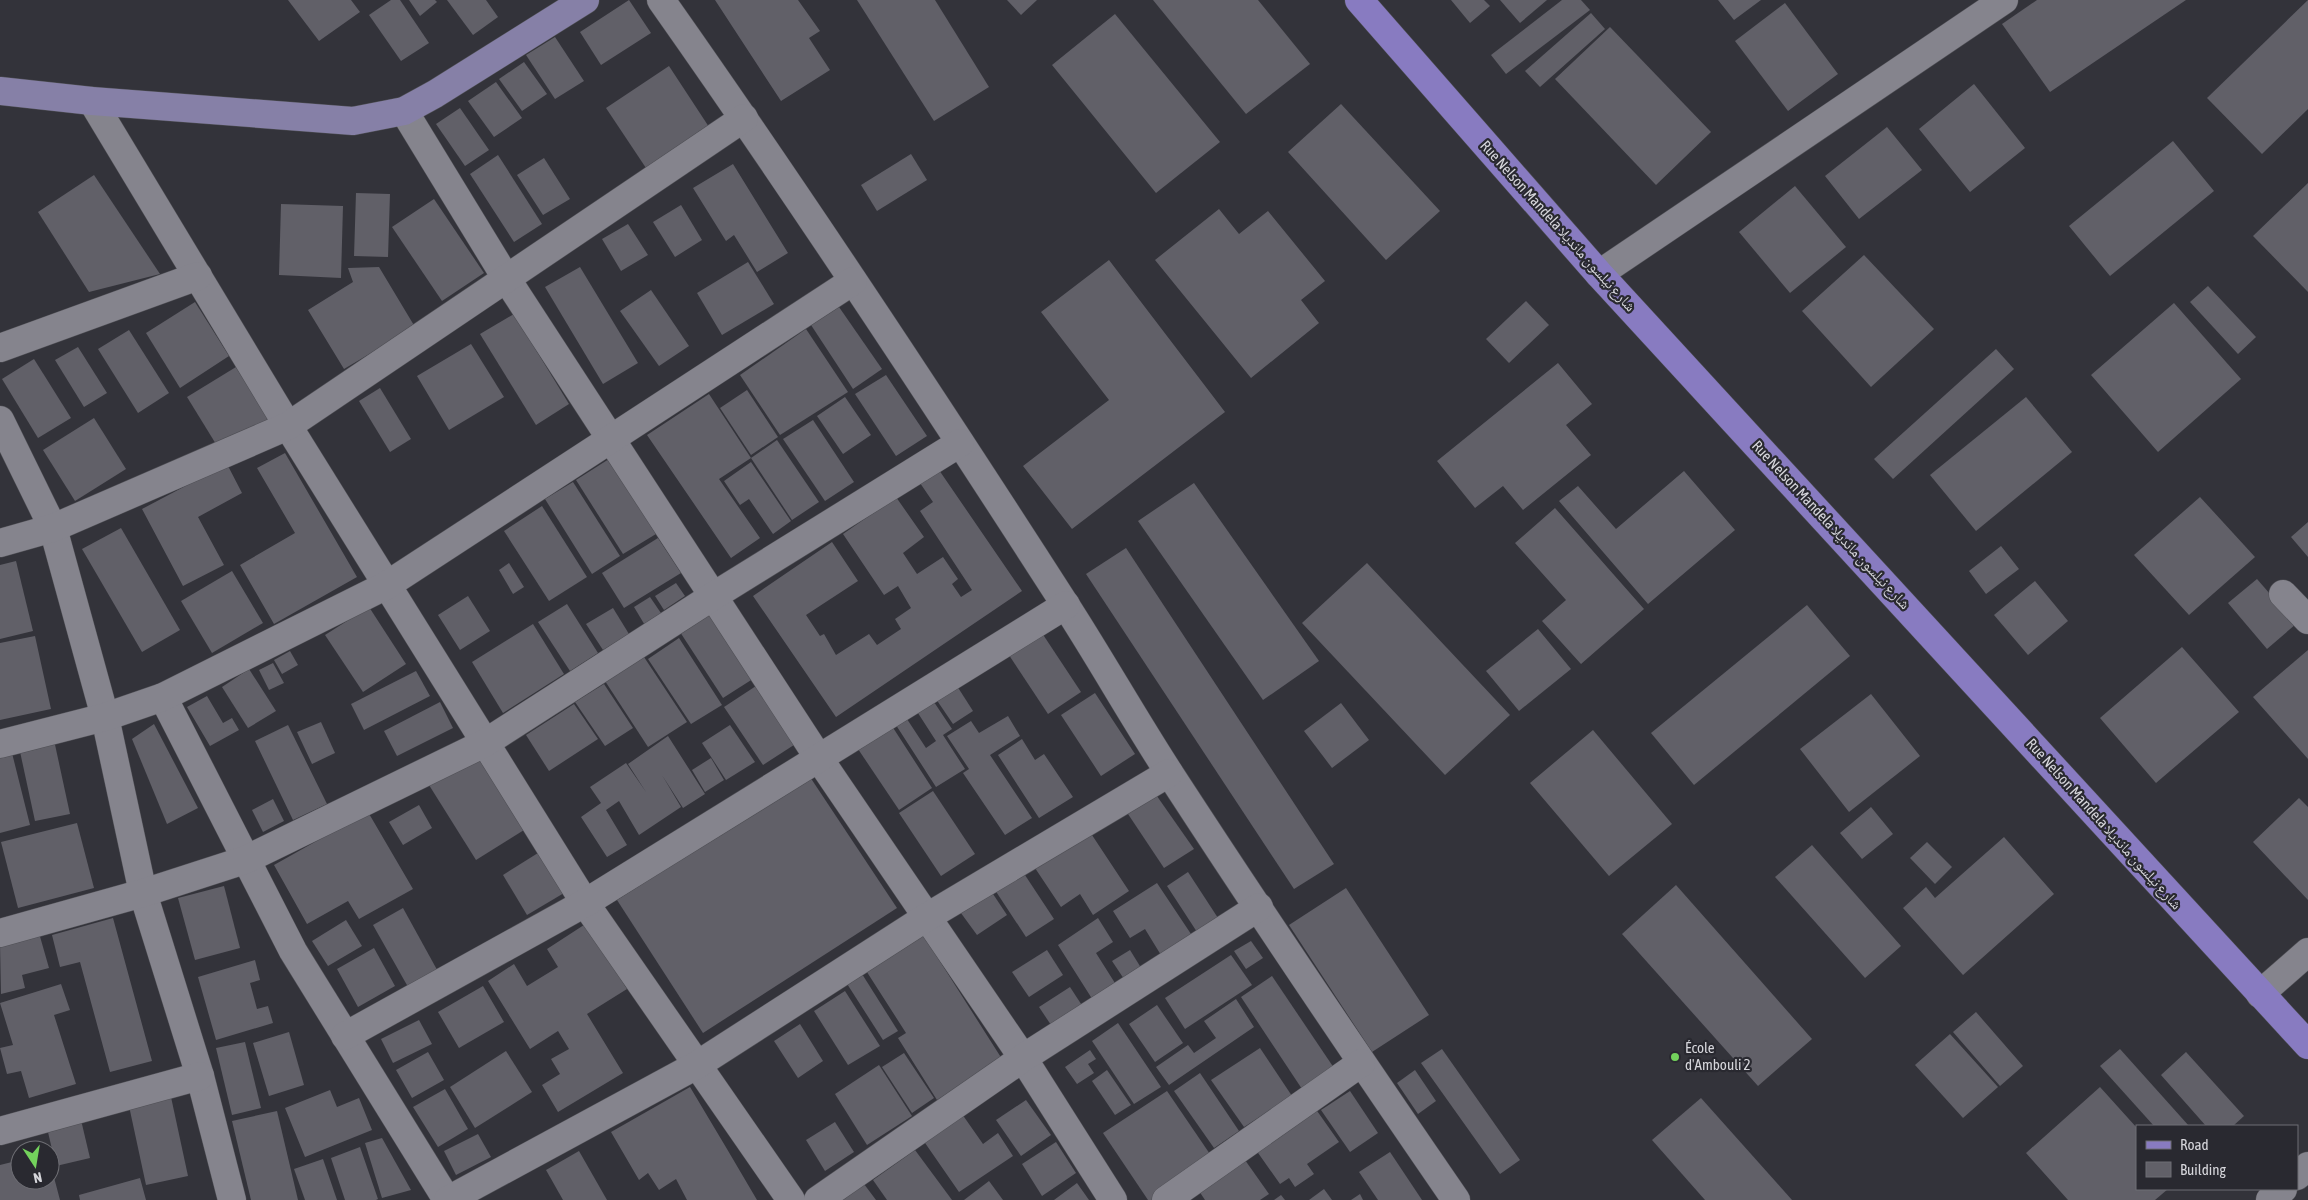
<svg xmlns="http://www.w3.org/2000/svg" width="2308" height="1200" font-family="'Asap Condensed','Noto Naskh Arabic',sans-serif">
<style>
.building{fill:#616068}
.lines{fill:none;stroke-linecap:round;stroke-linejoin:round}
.street-casing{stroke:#4f4f55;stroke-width:29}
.secondary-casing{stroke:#4f4f55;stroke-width:29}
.primary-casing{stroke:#4f4f55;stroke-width:29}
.street{stroke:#85848d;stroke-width:28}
.secondary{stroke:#8680a7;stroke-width:28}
.primary{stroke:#887bc1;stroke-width:28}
.poi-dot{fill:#73d25c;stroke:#292930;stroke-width:2}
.labels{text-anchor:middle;stroke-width:4.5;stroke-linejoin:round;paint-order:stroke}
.street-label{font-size:15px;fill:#d6d6db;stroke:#292930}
.poi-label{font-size:15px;fill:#d6d6db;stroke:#292930;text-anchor:start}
</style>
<rect width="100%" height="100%" fill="#33333a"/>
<!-- building -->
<g class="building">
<polygon points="288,0 351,0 360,12 319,41"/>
<polygon points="391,0 400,0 429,43 401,61 369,15"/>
<polygon points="409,0 435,0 437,2 420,16"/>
<polygon points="447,0 486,0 498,17 473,35"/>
<polygon points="629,0 651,33 601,65 580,32"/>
<polygon points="715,0 798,0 820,31 809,38 830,70 781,101"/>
<polygon points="857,0 935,0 989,87 934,121"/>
<polygon points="1007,0 1037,0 1021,15"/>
<polygon points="1153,0 1258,0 1310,64 1246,114"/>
<polygon points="1451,0 1484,0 1490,6 1470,23"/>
<polygon points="1500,0 1547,0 1520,23"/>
<polygon points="1562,0 1581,0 1590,10 1506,74 1491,55"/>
<polygon points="1718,0 1761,0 1734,20"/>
<polygon points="2037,0 2186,0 2050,92 2002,24"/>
<polygon points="2308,0 2308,109 2262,154 2207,98"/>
<polygon points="1785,3 1838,74 1788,111 1735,41"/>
<polygon points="1591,13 1605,29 1540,87 1525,71"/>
<polygon points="1115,14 1220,142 1156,193 1052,65"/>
<polygon points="1610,27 1711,132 1656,185 1555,79"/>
<polygon points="555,37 584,81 555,99 526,55"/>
<polygon points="524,62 547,94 522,111 499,79"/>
<polygon points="669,66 709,127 646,168 606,108"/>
<polygon points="496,82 522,118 494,137 468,101"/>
<polygon points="1974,84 2025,148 1970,192 1919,129"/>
<polygon points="1341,104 1440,211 1386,260 1288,152"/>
<polygon points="460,108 489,150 465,166 436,124"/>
<polygon points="1887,127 1922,170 1859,219 1825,176"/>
<polygon points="2173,141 2214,191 2110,276 2069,226"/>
<polygon points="911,154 927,180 877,211 861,185"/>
<polygon points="498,155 542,224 514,242 470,174"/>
<polygon points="544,158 570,199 543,215 517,175"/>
<polygon points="733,164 788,253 757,272 734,235 726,241 693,188"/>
<polygon points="94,175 160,274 89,292 38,212"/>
<polygon points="2308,183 2308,292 2253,236"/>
<polygon points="1795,186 1846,247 1790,293 1739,232"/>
<polygon points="356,193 390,194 388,257 354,256"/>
<polygon points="434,199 484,273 442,301 392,227"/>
<polygon points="281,204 343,206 341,278 279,275"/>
<polygon points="681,205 702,240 675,257 653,222"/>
<polygon points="1219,209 1239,234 1268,211 1325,281 1301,300 1319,323 1251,378 1155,260"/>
<polygon points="628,224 648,255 621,271 602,239"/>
<polygon points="1864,255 1934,329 1871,387 1802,311"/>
<polygon points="1109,260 1225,412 1072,529 1023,466 1109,400 1041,312"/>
<polygon points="748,262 774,304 722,335 697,293"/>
<polygon points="379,267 415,327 344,369 308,310 353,282 348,268"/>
<polygon points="580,267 638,363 603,384 545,287"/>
<polygon points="2208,286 2256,337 2238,354 2190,302"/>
<polygon points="651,290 689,346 659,366 620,311"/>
<polygon points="1526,301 1549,325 1509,363 1486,339"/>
<polygon points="195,302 229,356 180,388 146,333"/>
<polygon points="2174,303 2241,379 2158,452 2091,375"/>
<polygon points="839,307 882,369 853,389 811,325"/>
<polygon points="514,314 569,404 536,425 480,334"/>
<polygon points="806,329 848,392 780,435 740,375"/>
<polygon points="129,330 169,393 138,413 98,349"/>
<polygon points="471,344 504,397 449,430 417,376"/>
<polygon points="78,347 107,393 84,407 55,360"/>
<polygon points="1996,349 2014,369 1893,479 1874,459"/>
<polygon points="34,359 71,418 38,438 2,379"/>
<polygon points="1558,363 1592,404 1566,425 1591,455 1523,510 1503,486 1475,508 1437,461"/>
<polygon points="236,367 269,419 219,449 187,397"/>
<polygon points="886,375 927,436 896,456 855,394"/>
<polygon points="380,388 411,439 390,452 359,401"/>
<polygon points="747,390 778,437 751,455 720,408"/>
<polygon points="709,394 751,458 719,479 760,538 731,558 647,435"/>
<polygon points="845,397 871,435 843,454 817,416"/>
<polygon points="2026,397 2072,452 1976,531 1930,475"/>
<polygon points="94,418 126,469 75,501 43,450"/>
<polygon points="813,420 854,482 825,501 783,439"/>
<polygon points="777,440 819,502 792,520 751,458"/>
<polygon points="285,453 357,577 274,624 240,565 295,533 257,468"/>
<polygon points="609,459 656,534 623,554 576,480"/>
<polygon points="751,462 791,521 773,534 749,499 740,505 724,481"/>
<polygon points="227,464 242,493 198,517 224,565 183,586 142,509"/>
<polygon points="939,470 1022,591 836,717 753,596 832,542 858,581 806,615 820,636 824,634 836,655 869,634 877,645 901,629 895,619 911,608 898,586 884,595 843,534 896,497 924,537 903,553 917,574 943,557 958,579 952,584 961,597 972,590 920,511 933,502 920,483"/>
<polygon points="1684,471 1735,530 1648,604 1559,501 1578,486 1616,529"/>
<polygon points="573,482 620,556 592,574 545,499"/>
<polygon points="1194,483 1319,661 1263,700 1138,521"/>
<polygon points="2200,497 2255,557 2189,615 2134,555"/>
<polygon points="542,506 587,577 549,601 504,531"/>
<polygon points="1555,508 1644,609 1581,664 1542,621 1566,600 1515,543"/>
<polygon points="2308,522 2308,557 2291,537"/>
<polygon points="121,528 180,630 142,652 82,549"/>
<polygon points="658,538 681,573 624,608 602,573"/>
<polygon points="2001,546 2019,569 1986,594 1969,571"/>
<polygon points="1126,548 1334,864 1294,889 1086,574"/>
<polygon points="16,561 33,631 0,639 0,565"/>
<polygon points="509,563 524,587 513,594 499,570"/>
<polygon points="1367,563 1510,715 1445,775 1302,623"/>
<polygon points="232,571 263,623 212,653 181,601"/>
<polygon points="2257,579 2296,624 2267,649 2228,603"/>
<polygon points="2035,581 2068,621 2028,655 1994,615"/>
<polygon points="676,583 685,596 664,610 655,596"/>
<polygon points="468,596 490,631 460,650 438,615"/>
<polygon points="650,597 663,616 646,627 634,607"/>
<polygon points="567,604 598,653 570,671 538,622"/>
<polygon points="1807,605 1850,656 1694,785 1651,733"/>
<polygon points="369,607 406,664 363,692 325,635"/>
<polygon points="613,608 629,634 603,650 586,624"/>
<polygon points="716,610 759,675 723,698 680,632"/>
<polygon points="533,624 564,674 503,713 472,662"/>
<polygon points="1038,627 1081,692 1048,714 1005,649"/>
<polygon points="1538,629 1571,669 1519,711 1486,671"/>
<polygon points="35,636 51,709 0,720 0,643"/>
<polygon points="679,638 722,705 691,724 648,659"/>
<polygon points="2182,647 2239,712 2156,783 2100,718"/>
<polygon points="2308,650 2308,759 2253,697"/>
<polygon points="290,651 298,665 282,674 274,660"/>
<polygon points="644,657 687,722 648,747 605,681"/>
<polygon points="273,663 284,683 269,690 259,670"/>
<polygon points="249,669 276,711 248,728 222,687"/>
<polygon points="416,671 430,696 364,730 351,704"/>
<polygon points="604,684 633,728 605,746 575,702"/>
<polygon points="759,684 797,743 763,765 724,707"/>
<polygon points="957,686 973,711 953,724 936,699"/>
<polygon points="1095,693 1135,754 1101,776 1061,715"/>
<polygon points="1871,694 1920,756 1849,812 1800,749"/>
<polygon points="207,696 223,723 232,718 239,730 210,746 187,707"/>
<polygon points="932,699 952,729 943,735 965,769 936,787 894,722 905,716 926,748 936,741 916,710"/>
<polygon points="440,702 453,728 397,756 384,731"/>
<polygon points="1341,703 1369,740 1332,768 1304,731"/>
<polygon points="574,704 598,739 549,771 526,735"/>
<polygon points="1008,716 1020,736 990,755 1032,818 1005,835 963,773 969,769 947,736 971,721 979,733"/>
<polygon points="321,722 335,753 312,764 297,732"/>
<polygon points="890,723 932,788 899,810 856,746"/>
<polygon points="154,724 198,808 167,824 132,739"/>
<polygon points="288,725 327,804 293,820 255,741"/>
<polygon points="730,725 755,762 726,780 702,743"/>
<polygon points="1593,730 1672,824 1609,876 1530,783"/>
<polygon points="668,736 705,794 683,808 662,775 681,807 639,835 619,801 606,810 627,845 607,857 581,817 601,803 590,787 626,763 646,792 628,764"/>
<polygon points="1022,739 1035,760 1044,754 1073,797 1039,818 998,755"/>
<polygon points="54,740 70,814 35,821 19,747"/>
<polygon points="12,753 30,825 0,833 0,756"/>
<polygon points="477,755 524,830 476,860 429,785"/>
<polygon points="711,758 724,780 705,792 692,770"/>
<polygon points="810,777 897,908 703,1033 617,900"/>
<polygon points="1152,789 1194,849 1164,868 1124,808"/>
<polygon points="933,791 975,854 941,876 899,813"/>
<polygon points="2299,798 2308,807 2308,900 2253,842"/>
<polygon points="273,799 284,821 263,832 252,810"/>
<polygon points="419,805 432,828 403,845 389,822"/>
<polygon points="1871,807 1893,834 1862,859 1840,833"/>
<polygon points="368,812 413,889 359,919 348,901 307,924 274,865"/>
<polygon points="77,823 94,888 18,908 1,842"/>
<polygon points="1090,832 1129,891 1093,915 1080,894 1061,907 1035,868"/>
<polygon points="2004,837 2054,894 1963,975 1903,908 1926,887 1935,898"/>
<polygon points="1927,842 1952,867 1935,884 1910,858"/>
<polygon points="1812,845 1901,946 1865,978 1775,877"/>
<polygon points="538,853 564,893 527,915 503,875"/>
<polygon points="1021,869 1054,919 1026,937 993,887"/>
<polygon points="1188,872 1218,918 1197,932 1167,886"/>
<polygon points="1157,883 1195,940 1164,960 1145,929 1130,938 1113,911"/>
<polygon points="1676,885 1812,1039 1758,1086 1622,934"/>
<polygon points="224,886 240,948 195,960 178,898"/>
<polygon points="989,888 1007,915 977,935 958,909"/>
<polygon points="1346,888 1429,1015 1372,1052 1289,925"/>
<polygon points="403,908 441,977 412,994 373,925"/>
<polygon points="113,918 152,1061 110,1072 80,962 60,967 52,935"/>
<polygon points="1098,918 1113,942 1096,953 1120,991 1096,1005 1058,945"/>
<polygon points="346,920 362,946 328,966 312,941"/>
<polygon points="587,923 627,989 587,1014 623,1073 558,1112 542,1085 560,1074 551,1059 569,1049 558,1031 530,1049 488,981 514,964 527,986 558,967 547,949"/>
<polygon points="39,933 49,968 22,975 25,988 1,994 0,944"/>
<polygon points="922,933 1002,1059 937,1100 898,1038 906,1033 865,969"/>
<polygon points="1251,941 1263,958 1246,969 1234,951"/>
<polygon points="374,948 395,986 358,1007 337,969"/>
<polygon points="1047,950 1063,975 1029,997 1012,972"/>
<polygon points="1130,950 1143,971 1126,982 1112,961"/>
<polygon points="1231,955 1252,985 1185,1029 1165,998"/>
<polygon points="255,960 260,980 250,983 257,1009 268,1006 273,1023 216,1040 198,977"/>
<polygon points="857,966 898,1031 883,1040 842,976"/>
<polygon points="1272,976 1334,1068 1302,1089 1241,997"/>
<polygon points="61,984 70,1010 54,1015 76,1084 29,1098 21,1071 7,1074 0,1048 13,1045 0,1003"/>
<polygon points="483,986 504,1022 459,1048 438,1012"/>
<polygon points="1070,987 1085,1010 1055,1031 1039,1007"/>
<polygon points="845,991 880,1046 848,1065 814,1011"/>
<polygon points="1236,999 1254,1027 1169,1085 1156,1067 1188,1045 1194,1053 1216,1038 1204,1021"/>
<polygon points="1157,1005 1183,1043 1155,1062 1129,1024"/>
<polygon points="1976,1012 2023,1066 2000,1086 1953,1032"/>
<polygon points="419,1020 432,1044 393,1063 381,1039"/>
<polygon points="1118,1023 1161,1087 1134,1104 1092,1041"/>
<polygon points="800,1024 823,1061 798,1078 774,1041"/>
<polygon points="289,1032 304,1085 269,1096 253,1043"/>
<polygon points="1950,1034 1998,1087 1963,1118 1915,1065"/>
<polygon points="245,1042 261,1108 232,1115 216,1048"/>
<polygon points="1260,1048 1292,1096 1244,1127 1211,1080"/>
<polygon points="1442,1049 1520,1160 1500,1174 1421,1063"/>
<polygon points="2120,1049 2189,1126 2154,1126 2100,1066"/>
<polygon points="1090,1050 1096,1059 1088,1064 1094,1073 1077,1084 1065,1067"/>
<polygon points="506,1051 532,1092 475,1128 450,1087"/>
<polygon points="428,1052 444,1080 412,1098 396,1070"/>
<polygon points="2186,1052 2244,1116 2233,1126 2206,1126 2161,1075"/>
<polygon points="904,1053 934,1098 912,1113 882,1067"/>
<polygon points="879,1065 912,1116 867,1145 835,1094"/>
<polygon points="1107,1070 1131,1105 1115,1115 1092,1081"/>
<polygon points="1415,1070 1436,1101 1418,1114 1397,1083"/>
<polygon points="1200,1073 1239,1131 1214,1148 1174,1091"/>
<polygon points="690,1087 727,1149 757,1200 687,1200 676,1179 659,1190 648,1173 639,1180 611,1132"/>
<polygon points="2100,1087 2137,1128 2137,1189 2168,1189 2155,1200 2068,1200 2026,1153"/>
<polygon points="445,1089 468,1129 438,1147 413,1107"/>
<polygon points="330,1090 337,1107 359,1098 372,1130 305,1157 285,1108"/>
<polygon points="1167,1091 1214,1160 1154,1200 1148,1200 1103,1133"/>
<polygon points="1350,1091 1378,1133 1350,1152 1321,1110"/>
<polygon points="171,1097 188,1176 146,1185 129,1106"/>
<polygon points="1701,1098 1792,1200 1705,1200 1652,1140"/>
<polygon points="1026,1100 1051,1135 1021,1156 996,1120"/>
<polygon points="1315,1108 1339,1142 1307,1164 1314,1174 1295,1187 1289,1178 1280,1184 1256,1150"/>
<polygon points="277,1111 298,1200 251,1200 232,1121"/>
<polygon points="962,1114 983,1144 998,1133 1013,1156 959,1192 923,1140"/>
<polygon points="81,1120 90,1158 56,1166 47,1128"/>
<polygon points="835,1122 854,1152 825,1171 806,1140"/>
<polygon points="478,1134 491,1157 456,1175 444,1151"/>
<polygon points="382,1138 411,1190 382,1198 365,1143"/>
<polygon points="1056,1142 1076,1173 1042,1196 1022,1164"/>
<polygon points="360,1147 378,1199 376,1200 345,1200 331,1158"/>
<polygon points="915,1150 952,1200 887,1200 873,1180"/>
<polygon points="579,1151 607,1200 563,1200 546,1170"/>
<polygon points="1390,1152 1422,1200 1378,1200 1359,1172"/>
<polygon points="323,1159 337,1200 305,1200 294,1169"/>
<polygon points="20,1160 20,1180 50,1180 51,1166 60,1200 0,1200 0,1165"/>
<polygon points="1245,1160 1269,1194 1260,1200 1205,1200 1199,1191"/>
<polygon points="140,1178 146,1200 80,1200 79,1195"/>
<polygon points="989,1181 1003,1200 964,1200"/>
<polygon points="1077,1183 1089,1200 1054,1200"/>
<polygon points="864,1184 876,1200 843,1200"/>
<polygon points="1324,1189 1332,1200 1309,1200"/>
<polygon points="1360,1194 1363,1200 1351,1200"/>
<polygon points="1281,1195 1285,1200 1274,1200"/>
</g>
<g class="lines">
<!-- street casing -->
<g class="street-casing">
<g id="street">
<path d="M661,0C800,197 933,399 1063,601C1100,658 1133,717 1170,774C1263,917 1359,1059 1456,1200"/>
<polyline points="92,101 288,426 585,903 791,1200"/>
<polyline points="404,111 506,278 818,757 1023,1058 1113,1200"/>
<polyline points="1599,274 2004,0"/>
<polyline points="0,348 198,276"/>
<polyline points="0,420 53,528 105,717 143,893 200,1076 232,1200"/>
<polyline points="0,543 53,528 288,426 744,118"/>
<polyline points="2283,594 2308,620"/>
<polyline points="163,697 293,951 447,1200"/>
<polyline points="0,744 105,717 163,697 387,585 853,281"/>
<polyline points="0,933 143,893 245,860 485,743 715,595 960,443"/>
<polyline points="2260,994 2308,952"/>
<polyline points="345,1036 585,903 1066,605"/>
<polyline points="0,1131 200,1076"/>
<polyline points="2297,1176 2308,1166"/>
<polyline points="448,1200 697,1065 927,917 1169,773"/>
<polyline points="818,1200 1023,1058 1259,907"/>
<polyline points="1166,1200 1361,1063"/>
<polyline points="2270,1200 2283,1189"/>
</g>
</g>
<!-- secondary casing -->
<g class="secondary-casing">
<polyline id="secondary" points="0,91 92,101 353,121 404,111 435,94 585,0"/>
</g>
<!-- primary casing -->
<g class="primary-casing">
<polyline id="primary" points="1359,0 1599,274 2308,1045"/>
</g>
<!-- street -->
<use href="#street" class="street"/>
<!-- secondary -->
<use href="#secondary" class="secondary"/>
<!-- primary -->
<use href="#primary" class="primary"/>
</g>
<!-- markers -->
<circle class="poi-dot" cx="1675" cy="1057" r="5"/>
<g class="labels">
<!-- street labels -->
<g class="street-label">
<text transform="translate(1558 226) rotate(48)" y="5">Rue Nelson Mandela شارع نيلسون مانديلا</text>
<text transform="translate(1831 525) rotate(47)" y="5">Rue Nelson Mandela شارع نيلسون مانديلا</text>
<text transform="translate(2104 824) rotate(48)" y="5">Rue Nelson Mandela شارع نيلسون مانديلا</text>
</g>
<!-- poi labels -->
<g class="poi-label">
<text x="1685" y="1053">École<tspan x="1685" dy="17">d'Ambouli 2</tspan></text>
</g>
</g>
<!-- legend -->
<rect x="2136" y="1125" width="162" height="65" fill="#292930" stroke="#6e6e74"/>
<rect x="2146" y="1141" width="25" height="8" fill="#887bc1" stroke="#6e6e74"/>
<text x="2180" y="1150" font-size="15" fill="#d6d6db">Road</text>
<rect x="2146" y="1162" width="25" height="15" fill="#616068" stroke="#6e6e74"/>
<text x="2180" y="1175" font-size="15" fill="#d6d6db">Building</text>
<!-- north arrow -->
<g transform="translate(35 1165) rotate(168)"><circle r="24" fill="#292930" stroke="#6e6e74"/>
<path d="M0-4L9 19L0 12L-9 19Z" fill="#73d25c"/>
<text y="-8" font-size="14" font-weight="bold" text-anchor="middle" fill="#d6d6db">N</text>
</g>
</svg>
